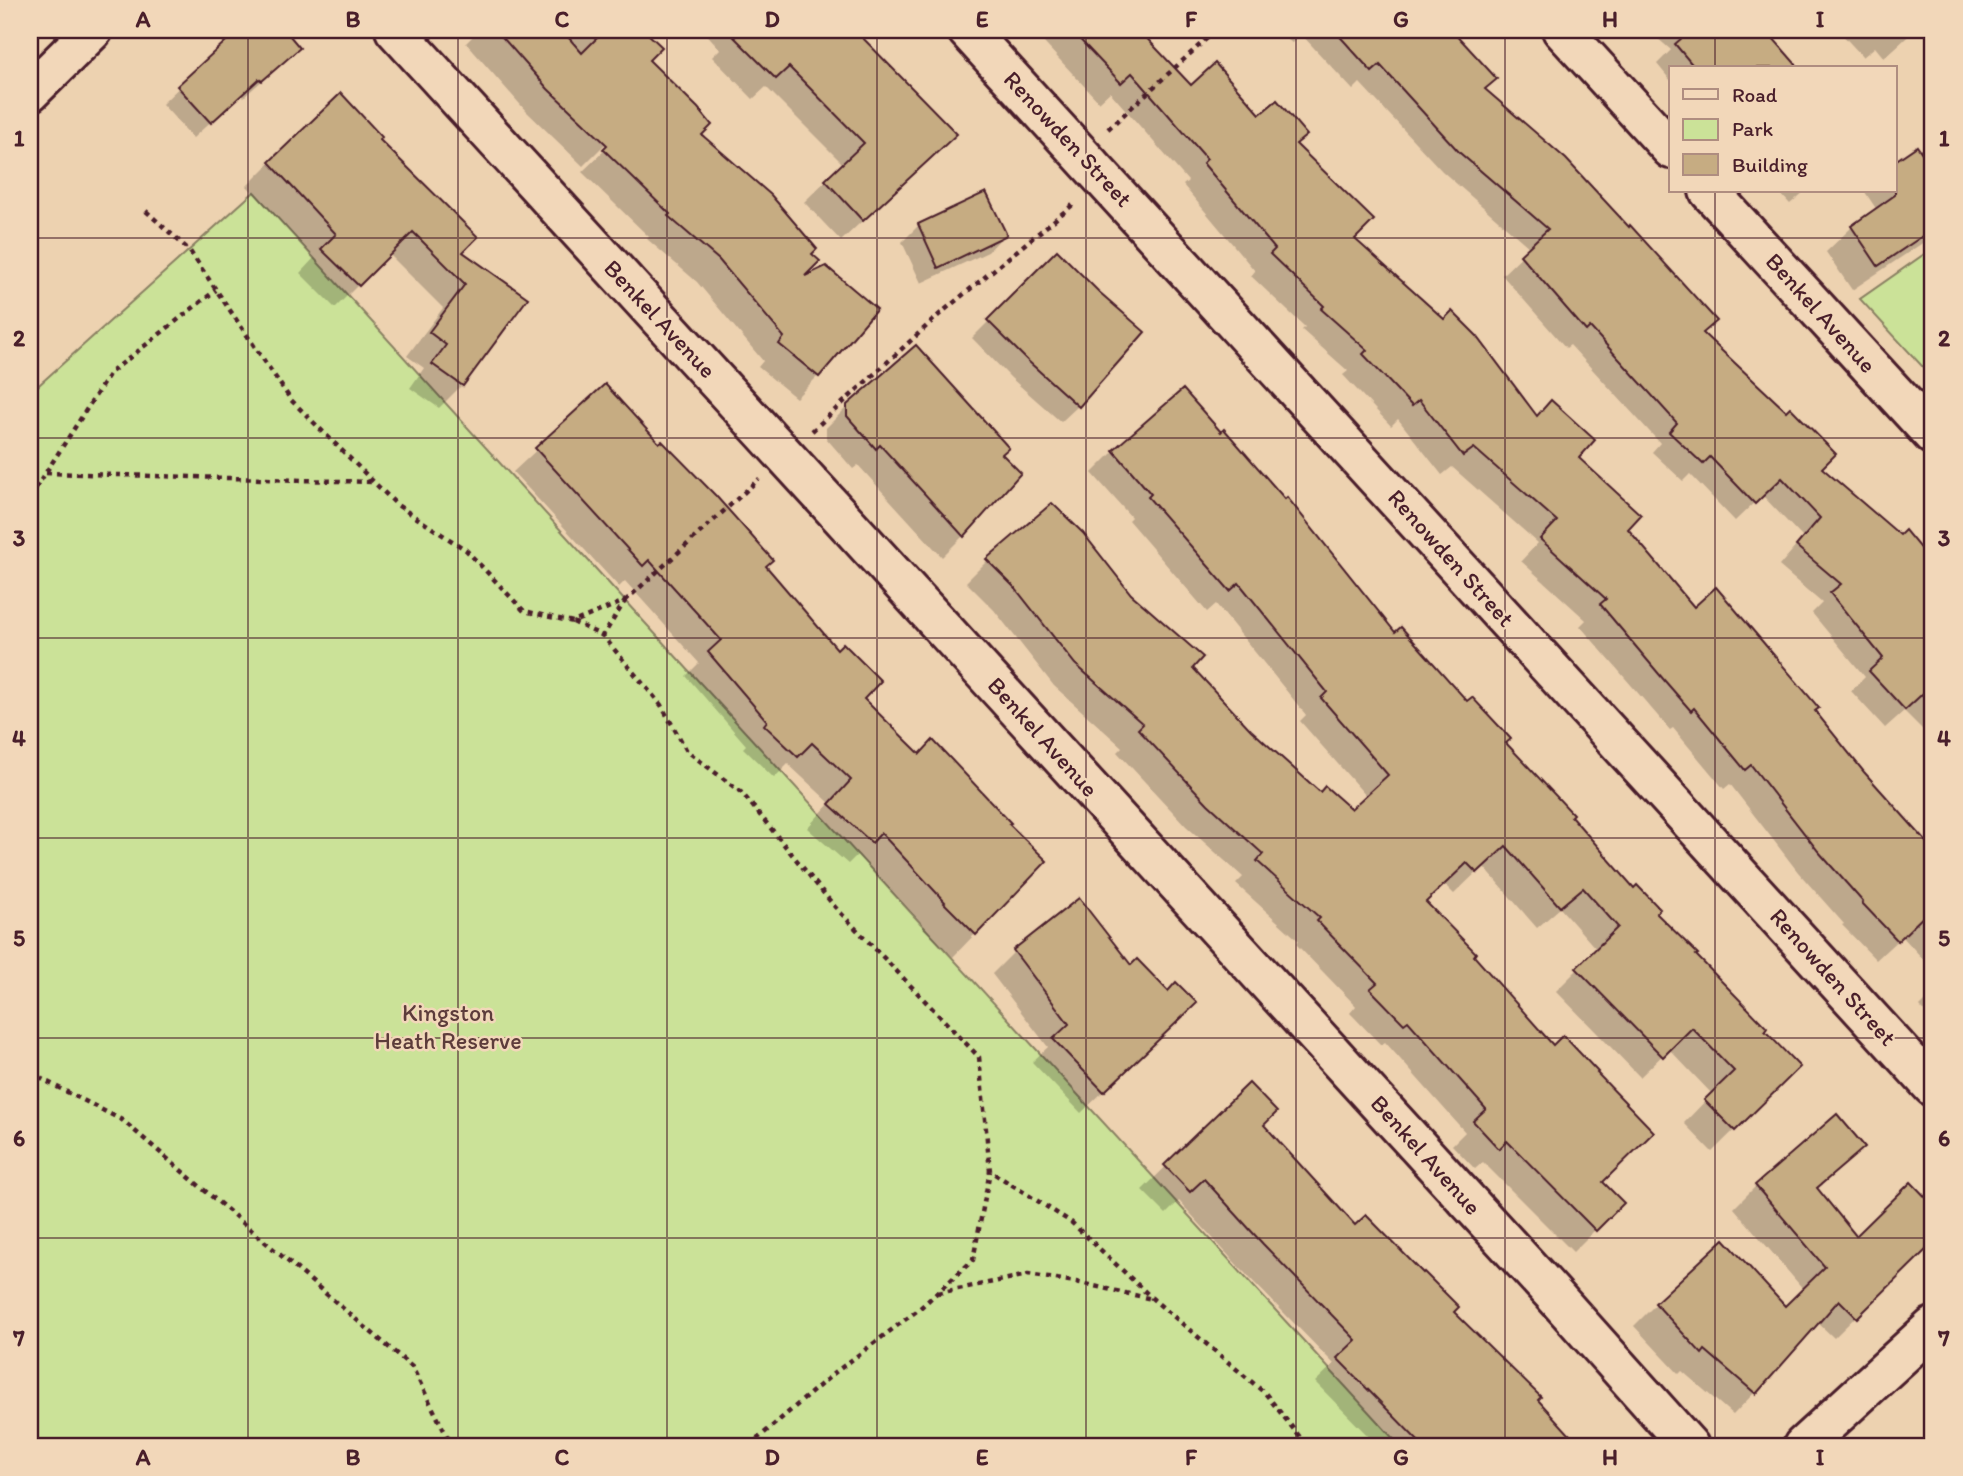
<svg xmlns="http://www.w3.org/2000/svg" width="1963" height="1476" font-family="Itim,sans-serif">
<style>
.green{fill:#cbe298;stroke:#8a8062;stroke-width:2}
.shadow{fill:#0003}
.building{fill:#c6ac82;stroke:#4a1f2b;stroke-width:2}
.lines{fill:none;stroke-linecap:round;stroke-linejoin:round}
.street-casing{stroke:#4a1f2b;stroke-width:44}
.primary-casing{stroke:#4a1f2b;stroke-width:44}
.path{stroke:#4a1f2b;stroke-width:4.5;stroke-dasharray:5 5;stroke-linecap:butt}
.street{stroke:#f2d7b9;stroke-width:38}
.primary{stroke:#f2d7b9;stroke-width:38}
.grid{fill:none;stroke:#4a1f2b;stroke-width:2;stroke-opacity:0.55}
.labels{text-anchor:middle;stroke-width:5;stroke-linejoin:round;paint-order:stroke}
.street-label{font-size:24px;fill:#4a1f2b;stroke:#f2d7b9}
.park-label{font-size:24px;fill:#5d3c3b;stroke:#f2d7b9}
.neatline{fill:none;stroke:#4a1f2b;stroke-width:2.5}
.grid-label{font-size:23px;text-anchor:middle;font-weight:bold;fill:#4a1f2b}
</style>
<rect width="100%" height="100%" fill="#edd2b0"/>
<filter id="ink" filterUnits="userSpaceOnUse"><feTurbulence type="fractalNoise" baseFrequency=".0143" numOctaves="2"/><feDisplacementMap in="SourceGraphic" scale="14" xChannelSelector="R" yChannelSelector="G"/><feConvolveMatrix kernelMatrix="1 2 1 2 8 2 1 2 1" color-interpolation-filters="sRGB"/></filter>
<g filter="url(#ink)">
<!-- green -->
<g class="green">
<polygon points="254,192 625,601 1400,1446 30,1446 30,393"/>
<polygon points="1933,248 1933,378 1860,299"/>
</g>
<!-- shadow -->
<g class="shadow">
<polygon points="238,30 283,30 298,48 244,97 241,94 193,138 162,104"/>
<polygon points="479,30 642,30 659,47 647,60 700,136 809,255 799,280 818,376 796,398 758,367 763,361 697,282 647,239 649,237 582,172 611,144 608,141 583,166 526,111 466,43"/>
<polygon points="703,30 854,30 954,134 841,241 804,202 843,164 766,87 753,99 712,57 720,49"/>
<polygon points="1032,30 1146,30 1141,34 1191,87 1260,117 1295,145 1352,239 1577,458 1626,529 1694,609 1813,711 1862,773 1927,844 1933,838 1933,970 1902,936 1876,960 1842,925 1844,924 1798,872 1730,784 1724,789 1673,728 1670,730 1580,626 1586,620 1521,561 1538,543 1452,467 1442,475 1398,419 1391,426 1343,375 1348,371 1302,330 1305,327 1251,276 1255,271 1183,185 1188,181 1110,92 1099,102"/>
<polygon points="1275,30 1450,30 1494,79 1483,89 1819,469 1900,537 1905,533 1933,567 1933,740 1904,711 1885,728 1851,691 1865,677 1812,613 1822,603 1779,566 1803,538 1762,495 1735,521 1690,474 1683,481 1652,452 1660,443 1570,345 1566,348 1502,275 1530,248 1442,171 1360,83 1353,90 1301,34 1292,43"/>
<polygon points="1648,30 1764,30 1797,68 1671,68 1671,81 1657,64 1671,50"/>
<polygon points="1838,30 1915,30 1884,58 1875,47 1863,57"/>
<polygon points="1922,30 1933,30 1933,38 1931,40"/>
<polygon points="377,140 460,252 525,298 462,385 439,408 410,388 424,368 407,356 443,308 389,254 335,308 300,273 314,258 247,186 270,163"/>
<polygon points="1917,148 1933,172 1933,236 1852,290 1826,252 1852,227 1877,210 1865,192 1866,191 1895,191 1895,163"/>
<polygon points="1778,191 1805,191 1790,204"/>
<polygon points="919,225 1004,235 988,252 921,283 902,242"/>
<polygon points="1057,253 1097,292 1078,406 1061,422 1011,378 972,338"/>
<polygon points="605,386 763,566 861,699 920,755 1007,824 1045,861 953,957 922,927 924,926 857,855 848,864 807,828 830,803 788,764 774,778 743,748 746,745 686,676 699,663 625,581 619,587 513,472"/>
<polygon points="848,406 1000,455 963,536 942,557 858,465 853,469 826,438 826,428"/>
<polygon points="1114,451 1395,634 1504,743 1654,913 1798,1067 1712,1152 1684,1123 1712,1094 1669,1049 1640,1077 1556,991 1597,950 1560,908 1537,928 1483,866 1454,894 1444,884 1424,902 1472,956 1601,1182 1622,1203 1573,1252 1483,1162 1475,1169 1452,1145 1465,1132 1385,1042 1381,1045 1350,1013 1356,1006 1296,944 1299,941 1236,884 1243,877 1186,826 1117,752 1122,747 1054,686 994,610 966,582 988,560 1191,668 1250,731 1320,794 1351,812 1367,797 1300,721 1306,715 1216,604 1207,612 1128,520 1131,517 1092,473"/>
<polygon points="1079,901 1172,1026 1081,1113 1032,1062 1048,1047 992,974 1014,952"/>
<polygon points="1933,994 1933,1021 1920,1007"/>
<polygon points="1249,1085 1261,1125 1355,1228 1451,1312 1536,1400 1578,1446 1378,1446 1315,1382 1334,1364 1239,1267 1179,1201 1166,1214 1142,1190"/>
<polygon points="1862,1147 1816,1190 1856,1239 1911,1185 1933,1207 1933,1241 1834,1338 1817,1322 1754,1393 1733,1415 1682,1371 1679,1374 1634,1326 1656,1304 1785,1309 1804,1290 1734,1208 1756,1186"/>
<polygon points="1932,1432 1933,1434 1933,1446 1918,1446"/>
</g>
<!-- building -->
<g class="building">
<polygon points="238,30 285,30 300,48 262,81 259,79 211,123 177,86"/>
<polygon points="496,30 562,30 582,53 605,30 644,30 662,47 649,60 698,108 712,125 702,135 771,195 817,249 812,254 820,261 805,276 826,266 877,309 819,377 779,344 784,337 719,260 668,216 670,214 603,149 607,145 548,89"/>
<polygon points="727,30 855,30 957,134 863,221 825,180 864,143 789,67 776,79"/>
<polygon points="1071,30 1139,30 1191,85 1215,63 1260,114 1277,100 1307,135 1296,144 1374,220 1355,239 1444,319 1452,311 1477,336 1537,416 1551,400 1595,440 1579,458 1641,515 1628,529 1694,607 1716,587 1819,708 1815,711 1864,772 1933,849 1933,907 1898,941 1862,903 1863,902 1818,851 1751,765 1745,770 1694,708 1691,711 1664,680 1600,604 1606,599 1540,539 1557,521 1474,448 1463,456 1419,400 1412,406 1363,354 1367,350 1321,309 1324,306 1270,254 1275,249 1203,163 1207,159 1132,73 1121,83"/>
<polygon points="1334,30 1452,30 1497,79 1485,89 1566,159 1629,227 1630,225 1717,321 1703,333 1786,411 1790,407 1836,454 1822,468 1900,535 1905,530 1933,564 1933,684 1905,710 1869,671 1883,658 1830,593 1841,584 1796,546 1820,518 1782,478 1755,504 1710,457 1703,464 1669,432 1677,423 1590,327 1586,331 1520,255 1548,229 1460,153 1380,65 1372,72"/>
<polygon points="1691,30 1766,30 1799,68 1695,68 1675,44"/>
<polygon points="341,93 382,137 380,140 478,237 463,252 528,298 463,386 432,364 446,345 429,332 465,284 413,232 359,286 321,249 336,234 269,162"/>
<polygon points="1917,146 1933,169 1933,229 1878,266 1851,226 1895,195 1895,161"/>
<polygon points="986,192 1007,235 938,268 918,224"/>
<polygon points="1057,250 1098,291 1145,332 1079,407 1028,361 987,320"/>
<polygon points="916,345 1009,448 1002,454 1021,473 964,537 880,445 876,449 847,416 847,405"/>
<polygon points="605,384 659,443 662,441 716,496 773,560 766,566 837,649 843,643 881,681 864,699 920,754 933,740 1011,823 1009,824 1047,861 976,935 944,903 945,902 881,833 872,843 829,804 851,780 812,743 798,757 764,725 767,721 708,652 721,640 649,560 643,566 535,448"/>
<polygon points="1183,389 1221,432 1224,429 1285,499 1287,497 1395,632 1401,627 1467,701 1472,697 1511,739 1506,743 1573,814 1571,816 1634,888 1637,885 1660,909 1656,913 1698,954 1696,955 1767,1028 1765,1031 1800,1067 1735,1131 1704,1100 1734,1071 1692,1028 1663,1057 1576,968 1618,927 1583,888 1560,907 1506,846 1477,873 1467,863 1426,902 1476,953 1474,956 1553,1045 1563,1035 1598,1072 1597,1073 1654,1132 1603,1182 1624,1203 1596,1231 1507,1141 1499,1149 1473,1121 1486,1109 1408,1021 1404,1024 1370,989 1377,983 1317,921 1320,918 1257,861 1263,854 1208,804 1138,729 1143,724 1075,664 1015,588 986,559 1052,503 1083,533 1131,594 1203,657 1193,668 1251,730 1320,792 1325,786 1351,809 1388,775 1321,698 1327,692 1239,583 1230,591 1148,497 1151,494 1113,450"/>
<polygon points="1079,898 1131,965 1137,959 1168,991 1176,982 1197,1003 1104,1092 1053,1039 1069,1024 1013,950"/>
<polygon points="1249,1083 1277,1112 1264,1125 1355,1225 1366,1215 1423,1273 1424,1272 1459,1307 1454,1312 1541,1397 1538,1400 1580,1446 1423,1446 1337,1358 1356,1340 1263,1244 1204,1179 1190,1192 1164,1165"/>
<polygon points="1837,1114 1865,1147 1817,1188 1856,1236 1911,1182 1933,1205 1933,1243 1857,1318 1839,1300 1756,1394 1705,1350 1702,1354 1655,1303 1724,1239 1785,1306 1825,1267 1755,1185"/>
</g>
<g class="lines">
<!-- street casing -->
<g class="street-casing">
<g id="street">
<polyline points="395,30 1553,1294 1689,1446"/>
<polyline points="967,30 1933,1087"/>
<polyline points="1562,30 1671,149"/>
<polyline points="1709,191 1933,435"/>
<polyline points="1803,1446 1933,1327"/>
</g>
</g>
<!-- primary casing -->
<g class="primary-casing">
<polyline id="primary" points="30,92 93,30"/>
</g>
<!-- path -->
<g class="path">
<polyline points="1108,129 1216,30"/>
<polyline points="146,211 189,250 291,400 397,505 466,550 524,611 573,622 625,601 603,636 661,705 687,751 742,793 835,907 979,1057 990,1171 1071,1222 1154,1300 1265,1393 1307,1446"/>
<polyline points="812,431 941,313 1075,203"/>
<polyline points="46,473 374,482"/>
<polyline points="30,497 110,373 216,290"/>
<polyline points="625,601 759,479"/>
<polyline points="573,622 603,636"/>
<polyline points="30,1073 122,1120 412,1367 452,1446"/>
<polyline points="938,1293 1028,1275 1076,1282 1152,1299"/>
<polyline points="749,1446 833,1374 918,1310 973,1260 990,1171"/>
</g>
<!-- street -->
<use href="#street" class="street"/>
<!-- primary -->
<use href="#primary" class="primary"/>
</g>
</g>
<!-- grid -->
<path class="grid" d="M248,30V1446M458,30V1446M667,30V1446M877,30V1446M1086,30V1446M1296,30V1446M1505,30V1446M1715,30V68M1715,191V1446M30,238H1933M30,438H1933M30,638H1933M30,838H1933M30,1038H1933M30,1238H1933"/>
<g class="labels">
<!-- street labels -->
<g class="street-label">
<text transform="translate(1068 139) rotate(47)" y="8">Renowden Street</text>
<text transform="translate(1821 313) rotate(48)" y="8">Benkel Avenue</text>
<text transform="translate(660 319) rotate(47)" y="8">Benkel Avenue</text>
<text transform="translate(1451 558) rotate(48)" y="8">Renowden Street</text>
<text transform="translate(1043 737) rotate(48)" y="8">Benkel Avenue</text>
<text transform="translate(1833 977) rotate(48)" y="8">Renowden Street</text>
<text transform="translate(1426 1155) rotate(48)" y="8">Benkel Avenue</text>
</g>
<!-- park labels -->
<g class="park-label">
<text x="448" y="1021">Kingston<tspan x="448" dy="28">Heath Reserve</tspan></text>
</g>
</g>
<!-- margin -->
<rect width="1963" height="1476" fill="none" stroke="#f2d7b9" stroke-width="77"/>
<!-- legend -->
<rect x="1669" y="66" width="228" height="126" fill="#f2d7b9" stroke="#af8d80" stroke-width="2"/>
<rect x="1683" y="89" width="35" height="10" fill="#f2d7b9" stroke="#af8d80" stroke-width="2"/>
<text x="1732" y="102" font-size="21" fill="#4a1f2b">Road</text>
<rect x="1683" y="119" width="35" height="21" fill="#cbe298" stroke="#af8d80" stroke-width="2"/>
<text x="1732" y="136" font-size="21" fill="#4a1f2b">Park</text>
<rect x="1683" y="154" width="35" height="21" fill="#c6ac82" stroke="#af8d80" stroke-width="2"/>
<text x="1732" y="172" font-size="21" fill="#4a1f2b">Building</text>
<rect x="38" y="38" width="1886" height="1400" class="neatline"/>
<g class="grid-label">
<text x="143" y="27">A</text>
<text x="353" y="27">B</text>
<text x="562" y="27">C</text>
<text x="772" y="27">D</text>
<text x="982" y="27">E</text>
<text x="1191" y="27">F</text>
<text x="1401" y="27">G</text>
<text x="1610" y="27">H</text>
<text x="1820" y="27">I</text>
<text x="19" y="146">1</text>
<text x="1944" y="146">1</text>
<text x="19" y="346">2</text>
<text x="1944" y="346">2</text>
<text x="19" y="546">3</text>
<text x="1944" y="546">3</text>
<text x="19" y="746">4</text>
<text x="1944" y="746">4</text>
<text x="19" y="946">5</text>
<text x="1944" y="946">5</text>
<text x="19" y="1146">6</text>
<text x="1944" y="1146">6</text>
<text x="19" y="1346">7</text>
<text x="1944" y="1346">7</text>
<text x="143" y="1465">A</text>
<text x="353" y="1465">B</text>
<text x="562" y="1465">C</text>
<text x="772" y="1465">D</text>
<text x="982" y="1465">E</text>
<text x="1191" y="1465">F</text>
<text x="1401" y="1465">G</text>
<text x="1610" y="1465">H</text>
<text x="1820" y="1465">I</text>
</g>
</svg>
